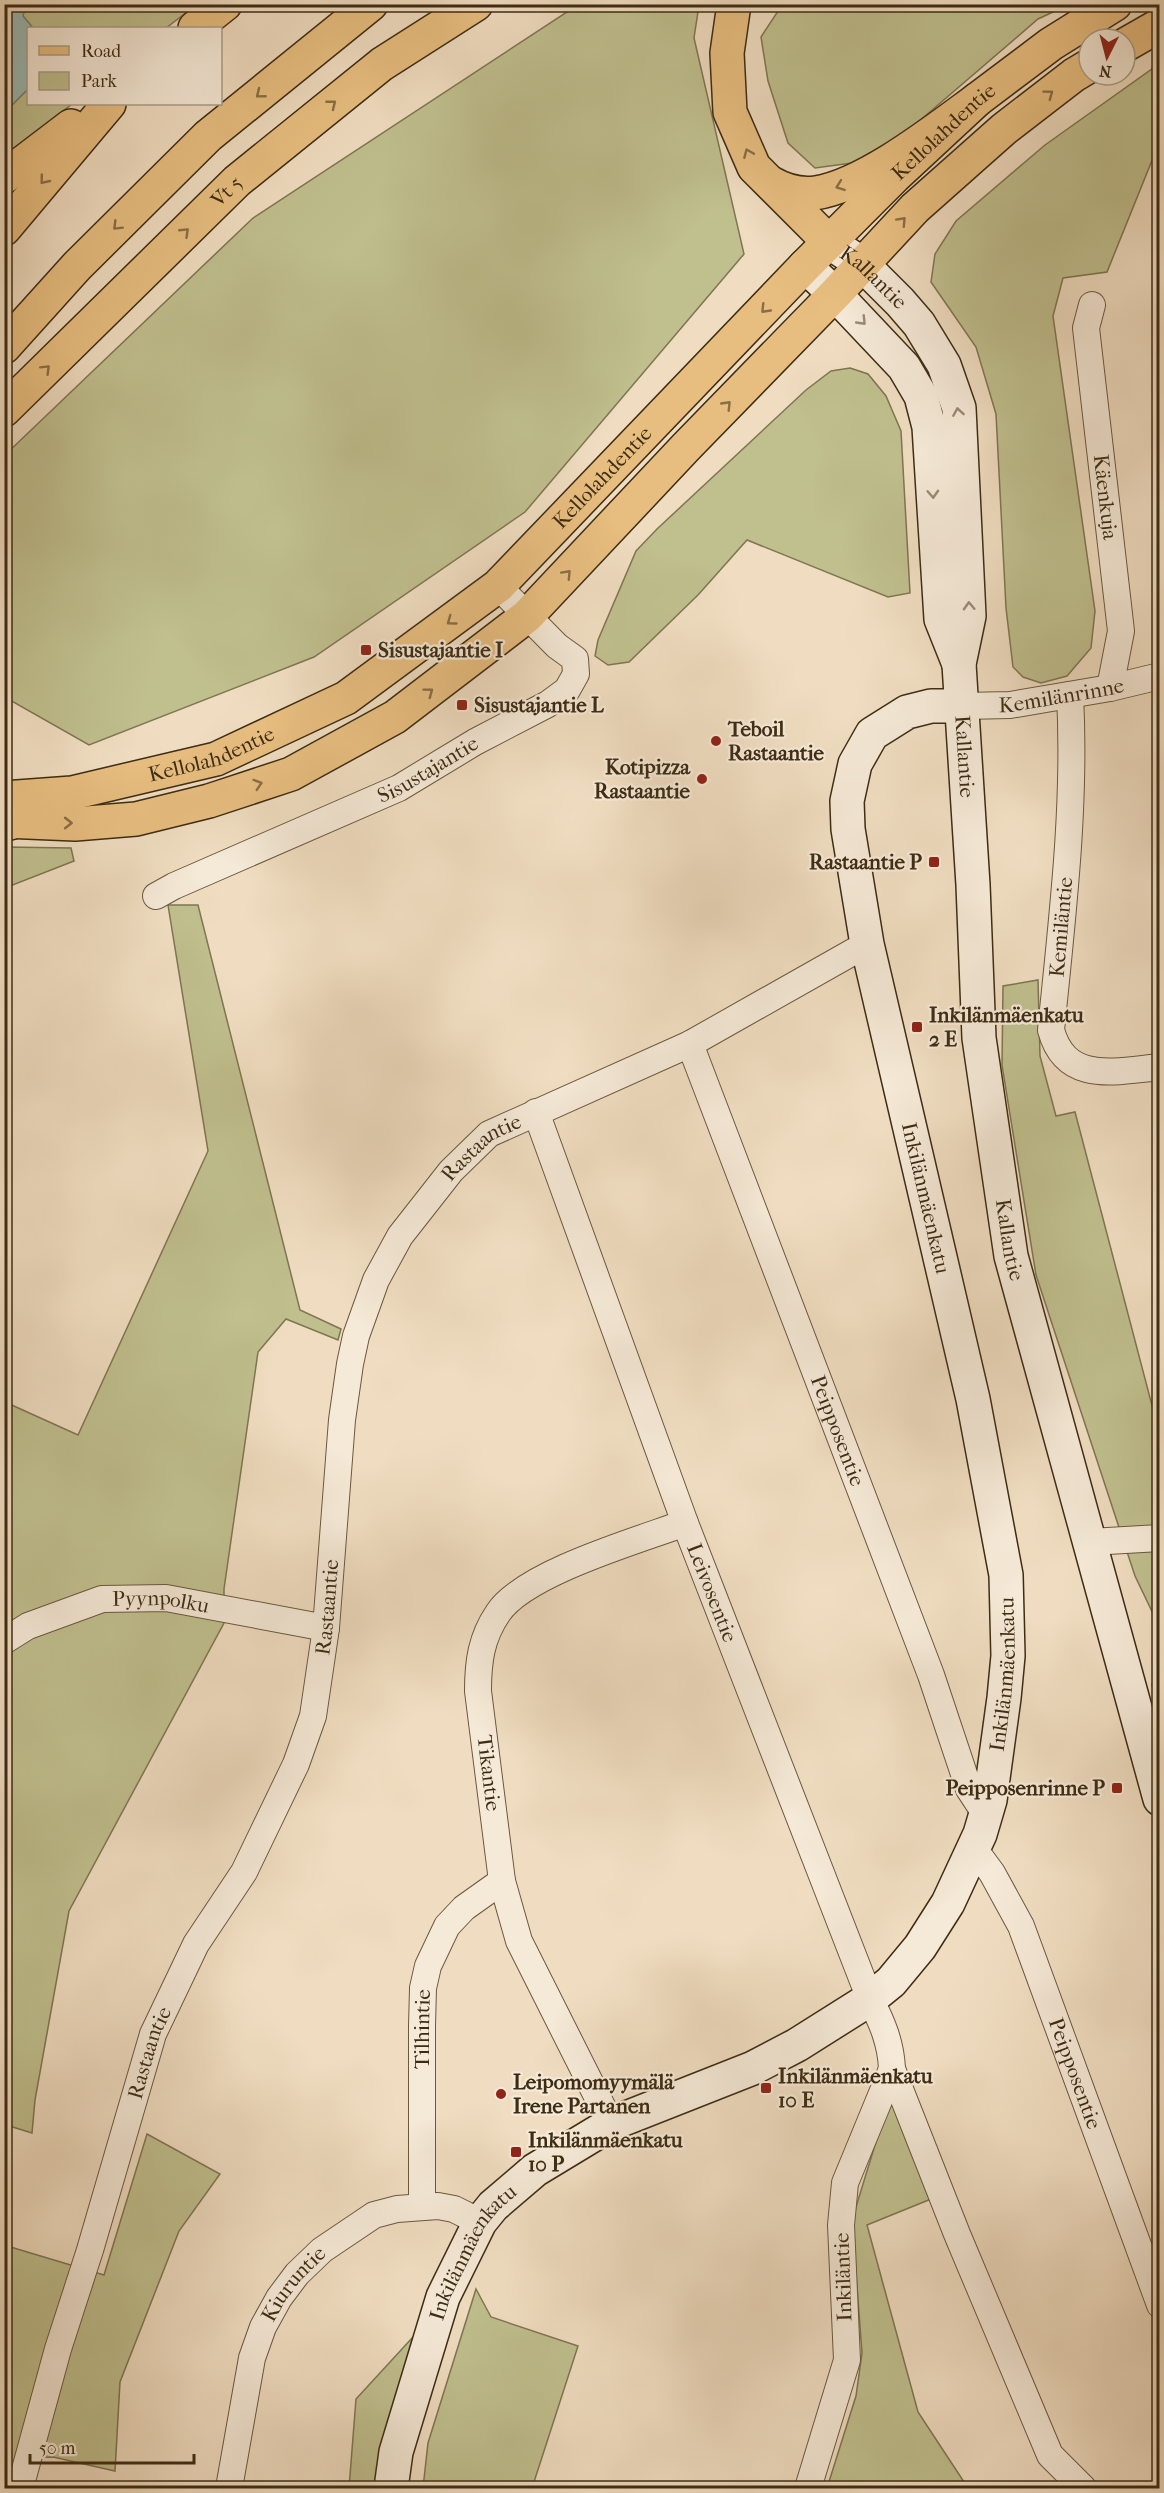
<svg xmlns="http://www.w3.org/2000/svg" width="1164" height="2493" font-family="'IM FELL French Canon',serif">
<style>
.green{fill:#c0bf8e;stroke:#7e7651;stroke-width:1.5}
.water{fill:#9abbb5;stroke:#758275;stroke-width:1.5}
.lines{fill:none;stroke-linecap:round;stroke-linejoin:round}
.street-casing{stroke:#6a583f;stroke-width:28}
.secondary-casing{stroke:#3d2c14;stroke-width:36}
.primary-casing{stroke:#3d2c14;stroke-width:36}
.highway-casing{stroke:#3d2c14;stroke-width:36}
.street{stroke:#f5e9d7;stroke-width:26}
.secondary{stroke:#f5e9d7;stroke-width:33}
.primary{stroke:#e8be80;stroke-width:33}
.highway{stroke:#e8be80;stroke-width:33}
.oneway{stroke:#8a6e45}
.oneway2{stroke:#998a76}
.poi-dot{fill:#8f2418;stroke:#f5e9d7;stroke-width:2}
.labels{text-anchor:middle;stroke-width:4.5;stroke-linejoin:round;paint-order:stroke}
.street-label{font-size:21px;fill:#3d2c14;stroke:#f5e9d7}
.poi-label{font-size:21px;font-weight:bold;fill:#3d2c14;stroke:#f5e9d7;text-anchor:start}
</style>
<rect width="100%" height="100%" fill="#f0ddc1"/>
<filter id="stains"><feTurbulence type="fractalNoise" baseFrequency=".00333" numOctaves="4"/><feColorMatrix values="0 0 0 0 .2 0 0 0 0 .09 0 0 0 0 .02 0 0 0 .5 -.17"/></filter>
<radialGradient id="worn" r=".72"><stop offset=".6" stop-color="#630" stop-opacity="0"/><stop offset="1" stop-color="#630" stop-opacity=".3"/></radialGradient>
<!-- green -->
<g class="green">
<polygon points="579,4 699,5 694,38 744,254 525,512 314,657 89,745 10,700 5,701 5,455 253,218"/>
<polygon points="25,5 196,5 166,28 33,28 23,16"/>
<polygon points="782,5 1068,5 1038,19 903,135 852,163 815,168 788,143 768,81 761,37"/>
<polygon points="1159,64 1159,143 1107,272 1063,278 1053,316 1095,611 1091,648 1067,676 1041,683 1023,677 1013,667 1006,608 996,414 976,347 931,282 935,254 956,221 1045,145"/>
<polygon points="28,89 28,104 72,104 23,143 5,169 5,112"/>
<polygon points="850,368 868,374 886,396 901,431 910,593 888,597 747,540 698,595 629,662 608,665 595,656 598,640 636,551 657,529 806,390 831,371"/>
<polygon points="5,847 71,848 74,861 5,888"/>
<polygon points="168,905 198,905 300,1310 341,1329 338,1340 286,1319 258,1352 224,1589 224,1623 69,1911 35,2100 32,2133 6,2125 5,2128 5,1402 78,1435 208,1151"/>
<polygon points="1038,980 1040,1056 1056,1116 1075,1112 1159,1432 1159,1655 1158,1624 1135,1576 1036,1275 1002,1065 1003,986"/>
<polygon points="1159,1655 1159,1715 1152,1685"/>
<polygon points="894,2104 931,2199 867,2225 918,2412 968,2488 827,2488 856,2396 862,2353 852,2220 886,2109"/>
<polygon points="147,2134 220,2174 179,2231 120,2382 115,2471 53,2457 16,2458 8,2488 5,2488 4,2245 104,2275"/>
<polygon points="476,2289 491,2317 578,2346 533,2485 542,2488 423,2488 428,2443"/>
<polygon points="413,2337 385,2438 380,2488 349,2488 356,2399"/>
</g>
<!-- water -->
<polygon class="water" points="5,4 25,5 23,16 33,28 28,28 28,89 5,112"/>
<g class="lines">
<!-- street casing -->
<g class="street-casing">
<g id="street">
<path id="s1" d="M1092,305L1086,328L1121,631L1110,688"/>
<path d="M1070,695C1076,807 1062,919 1051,1030C1066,1085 1116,1071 1160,1067"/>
<path id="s2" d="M963,706L1010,705L1110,688L1160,676"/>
<path id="s3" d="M156,896L174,886L399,788L475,742L548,704L567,690L576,674L575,659L557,646L498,586"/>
<path id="s4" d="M690,1044L931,1675L969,1789L986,1815"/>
<path id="s5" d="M536,1112L685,1523L870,1999C882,2022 891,2043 892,2069L957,2234L1050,2455L1083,2488"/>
<polyline points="1090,1542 1160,1538"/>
<path id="s6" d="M4,1641L28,1626L102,1599L166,1598L326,1628"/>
<path id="s7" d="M975,1850L992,1873L1021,1926L1160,2305"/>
<path d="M611,2124L519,1941L502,1881L478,1691C478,1662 481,1638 498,1613C524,1573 639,1540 685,1523"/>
<path id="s8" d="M422,2207V2026L423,1988L428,1966L447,1926L464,1908L502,1881"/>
<path id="s9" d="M20,2488L58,2349L90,2250L153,2034L196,1944L244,1872L296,1764L313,1716L326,1628L342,1420L350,1364L356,1336L376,1280L400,1236L451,1171L489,1134L690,1044L867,944"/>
<path id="s10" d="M229,2488L252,2358L263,2327L279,2298L297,2274L322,2250L374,2215L397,2209L438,2206L454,2209L480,2222"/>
<polyline points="808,2488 847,2360 841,2225 845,2183 892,2069"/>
</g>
</g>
<!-- secondary casing -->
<g class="secondary-casing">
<g id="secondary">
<path id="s11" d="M829,242L862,264L900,302L919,324L944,365L959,408L969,616L959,664L973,885L979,1038L1011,1256L1160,1799"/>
<polyline points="805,266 835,294 904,367 921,396 929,427 941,619 959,664"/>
<path id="s12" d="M391,2488L396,2452L443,2297L480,2222L493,2206L535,2170L611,2124L753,2068L797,2045L870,1999L891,1982L920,1947L948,1903L980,1834L990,1800L1004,1698L1008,1656L1006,1575L973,1399L867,944L848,829L847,801L855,764L872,734L907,712L931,706H963"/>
</g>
</g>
<!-- primary casing -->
<g class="primary-casing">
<g id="primary">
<polyline points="1125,45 1160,25"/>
<path id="s13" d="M4,798L72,793L216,759L346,698L498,586L805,266L894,177L978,99L1051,44L1115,4"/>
<polyline points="4,821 75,824 136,819 209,801 291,774 395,717 527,616 686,447 835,294 915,208 1004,129 1074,75 1089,66"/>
</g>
</g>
<!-- highway casing -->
<g class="highway-casing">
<g id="highway">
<polyline points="734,4 727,53 730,112 754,167 829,242"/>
<polyline points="195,28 225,4"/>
<polyline points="4,177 71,126"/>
<path d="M771,183C785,191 799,195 815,193C865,186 937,129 978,99"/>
<polyline points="4,229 109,104"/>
<polyline points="4,347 77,266 208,136 371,4"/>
<path id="s14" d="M4,410L237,181L382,64L476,4"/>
<polyline points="4,824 10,823"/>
</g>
</g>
<!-- street -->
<use href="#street" class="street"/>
<!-- secondary -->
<use href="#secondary" class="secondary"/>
<!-- primary -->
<use href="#primary" class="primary"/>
<!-- highway -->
<use href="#highway" class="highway"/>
</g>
<!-- one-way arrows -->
<defs><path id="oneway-chevron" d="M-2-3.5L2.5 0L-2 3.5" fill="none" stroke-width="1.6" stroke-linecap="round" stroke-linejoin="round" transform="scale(1.5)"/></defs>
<g class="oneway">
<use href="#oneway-chevron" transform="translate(260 94) rotate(141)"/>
<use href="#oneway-chevron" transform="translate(1049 94) rotate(-37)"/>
<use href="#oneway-chevron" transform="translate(332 104) rotate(-39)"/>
<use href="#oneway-chevron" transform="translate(748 153) rotate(-113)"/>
<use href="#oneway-chevron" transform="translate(44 180) rotate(129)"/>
<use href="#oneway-chevron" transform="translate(840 186) rotate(160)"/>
<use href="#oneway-chevron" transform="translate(902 221) rotate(-47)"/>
<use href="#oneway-chevron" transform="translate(117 226) rotate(135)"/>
<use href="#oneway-chevron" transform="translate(185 232) rotate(-44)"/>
<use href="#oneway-chevron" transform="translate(765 309) rotate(134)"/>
<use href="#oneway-chevron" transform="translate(46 369) rotate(-45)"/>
<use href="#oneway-chevron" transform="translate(727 405) rotate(-46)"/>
<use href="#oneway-chevron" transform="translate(567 574) rotate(-47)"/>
<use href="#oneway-chevron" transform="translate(451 621) rotate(144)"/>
<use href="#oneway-chevron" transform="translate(429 692) rotate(-37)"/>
<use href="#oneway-chevron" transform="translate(258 784) rotate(-18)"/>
<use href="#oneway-chevron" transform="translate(68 823)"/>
</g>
<g class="oneway2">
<use href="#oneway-chevron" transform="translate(862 321) rotate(46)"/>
<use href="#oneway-chevron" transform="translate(958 412) rotate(-99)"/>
<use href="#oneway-chevron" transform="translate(933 494) rotate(87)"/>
<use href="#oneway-chevron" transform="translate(969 606) rotate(-92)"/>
</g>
<!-- markers -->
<g class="poi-dot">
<rect x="360" y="644" width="12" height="12" rx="3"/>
<rect x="456" y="699" width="12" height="12" rx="3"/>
<circle cx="716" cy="741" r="6"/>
<circle cx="702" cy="779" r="6"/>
<rect x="928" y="856" width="12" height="12" rx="3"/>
<rect x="911" y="1021" width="12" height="12" rx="3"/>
<rect x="1111" y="1782" width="12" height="12" rx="3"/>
<rect x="760" y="2082" width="12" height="12" rx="3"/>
<circle cx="501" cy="2094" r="6"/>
<rect x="510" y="2146" width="12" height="12" rx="3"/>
</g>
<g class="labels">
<!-- street labels -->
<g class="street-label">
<text dy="7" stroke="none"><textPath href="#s13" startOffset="1185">Kellolahdentie</textPath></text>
<text dy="7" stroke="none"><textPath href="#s14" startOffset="312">Vt 5</textPath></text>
<text dy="7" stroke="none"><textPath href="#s11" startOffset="57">Kallantie</textPath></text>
<text dy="7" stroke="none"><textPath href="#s13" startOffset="699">Kellolahdentie</textPath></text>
<text dy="7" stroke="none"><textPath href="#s1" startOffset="194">Käenkuja</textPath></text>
<text dy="7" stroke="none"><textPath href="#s2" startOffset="99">Kemilänrinne</textPath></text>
<text dy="7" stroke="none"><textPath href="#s13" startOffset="213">Kellolahdentie</textPath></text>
<text dy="7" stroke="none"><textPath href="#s11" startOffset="566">Kallantie</textPath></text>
<text dy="7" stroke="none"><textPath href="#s3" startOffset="300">Sisustajantie</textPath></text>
<text transform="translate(1061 927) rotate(-85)" y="7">Kemiläntie</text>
<text dy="7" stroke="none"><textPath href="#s9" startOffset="1444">Rastaantie</textPath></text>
<text transform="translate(926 1198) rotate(77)" y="7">Inkilänmäenkatu</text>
<text dy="7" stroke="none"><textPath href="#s11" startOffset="1052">Kallantie</textPath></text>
<text dy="7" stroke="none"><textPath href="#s4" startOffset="414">Peipposentie</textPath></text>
<text dy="7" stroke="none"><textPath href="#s5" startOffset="512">Leivosentie</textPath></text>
<text dy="7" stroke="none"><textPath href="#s6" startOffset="166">Pyynpolku</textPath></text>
<text dy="7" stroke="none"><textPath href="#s9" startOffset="940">Rastaantie</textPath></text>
<text dy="7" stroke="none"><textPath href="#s12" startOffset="1098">Inkilänmäenkatu</textPath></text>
<text transform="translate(489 1773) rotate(83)" y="7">Tikantie</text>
<text dy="7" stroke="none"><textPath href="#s8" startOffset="178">Tilhintie</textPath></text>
<text dy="7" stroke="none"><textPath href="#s9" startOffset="454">Rastaantie</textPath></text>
<text dy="7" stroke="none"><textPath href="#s7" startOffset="246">Peipposentie</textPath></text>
<text dy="7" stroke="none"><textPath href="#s12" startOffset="252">Inkilänmäenkatu</textPath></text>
<text transform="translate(843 2277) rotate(-92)" y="7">Inkiläntie</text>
<text dy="7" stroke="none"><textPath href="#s10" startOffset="218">Kiuruntie</textPath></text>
</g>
<!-- poi labels -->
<g class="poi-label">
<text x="378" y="657">Sisustajantie I</text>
<text x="474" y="712">Sisustajantie L</text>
<text x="728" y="736">Teboil<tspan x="728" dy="24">Rastaantie</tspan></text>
<text x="690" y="774" text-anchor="end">Kotipizza<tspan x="690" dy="24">Rastaantie</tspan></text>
<text x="922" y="869" text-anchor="end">Rastaantie P</text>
<text x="929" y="1022">Inkilänmäenkatu<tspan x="929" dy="24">2 E</tspan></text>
<text x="1105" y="1795" text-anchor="end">Peipposenrinne P</text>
<text x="778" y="2083">Inkilänmäenkatu<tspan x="778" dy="24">10 E</tspan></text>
<text x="513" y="2089">Leipomomyymälä<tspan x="513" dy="24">Irene Partanen</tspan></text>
<text x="528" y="2147">Inkilänmäenkatu<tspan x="528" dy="24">10 P</tspan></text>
</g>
</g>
<!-- margin -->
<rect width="1164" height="2493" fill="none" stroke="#f0ddc1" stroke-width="24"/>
<rect x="6" y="6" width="1152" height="2481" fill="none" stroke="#3d2c14" stroke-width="3"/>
<rect x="12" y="12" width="1140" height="2469" fill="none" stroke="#3d2c14" stroke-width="1.5"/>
<!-- legend -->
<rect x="27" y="27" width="195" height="78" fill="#f5e9d7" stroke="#ab9d89" stroke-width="1.5"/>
<rect x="39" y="46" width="30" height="9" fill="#e8be80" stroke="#ab9d89" stroke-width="1.5"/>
<text x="81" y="57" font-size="18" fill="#3d2c14">Road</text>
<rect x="39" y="72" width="30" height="18" fill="#c0bf8e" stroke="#ab9d89" stroke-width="1.5"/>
<text x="81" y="87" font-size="18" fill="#3d2c14">Park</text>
<!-- north arrow -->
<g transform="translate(1107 57) rotate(186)"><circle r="28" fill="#f5e9d7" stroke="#ab9d89" stroke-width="1.5"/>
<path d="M0-4.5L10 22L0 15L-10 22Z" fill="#8f2418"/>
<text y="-9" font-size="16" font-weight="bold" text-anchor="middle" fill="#3d2c14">N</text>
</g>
<!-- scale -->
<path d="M30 2454v9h164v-9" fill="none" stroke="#3d2c14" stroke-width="3"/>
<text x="39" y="2454" font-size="18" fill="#3d2c14" stroke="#f5e9d7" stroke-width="4.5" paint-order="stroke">50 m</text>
<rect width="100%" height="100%" filter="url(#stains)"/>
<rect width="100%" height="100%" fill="url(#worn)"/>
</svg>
